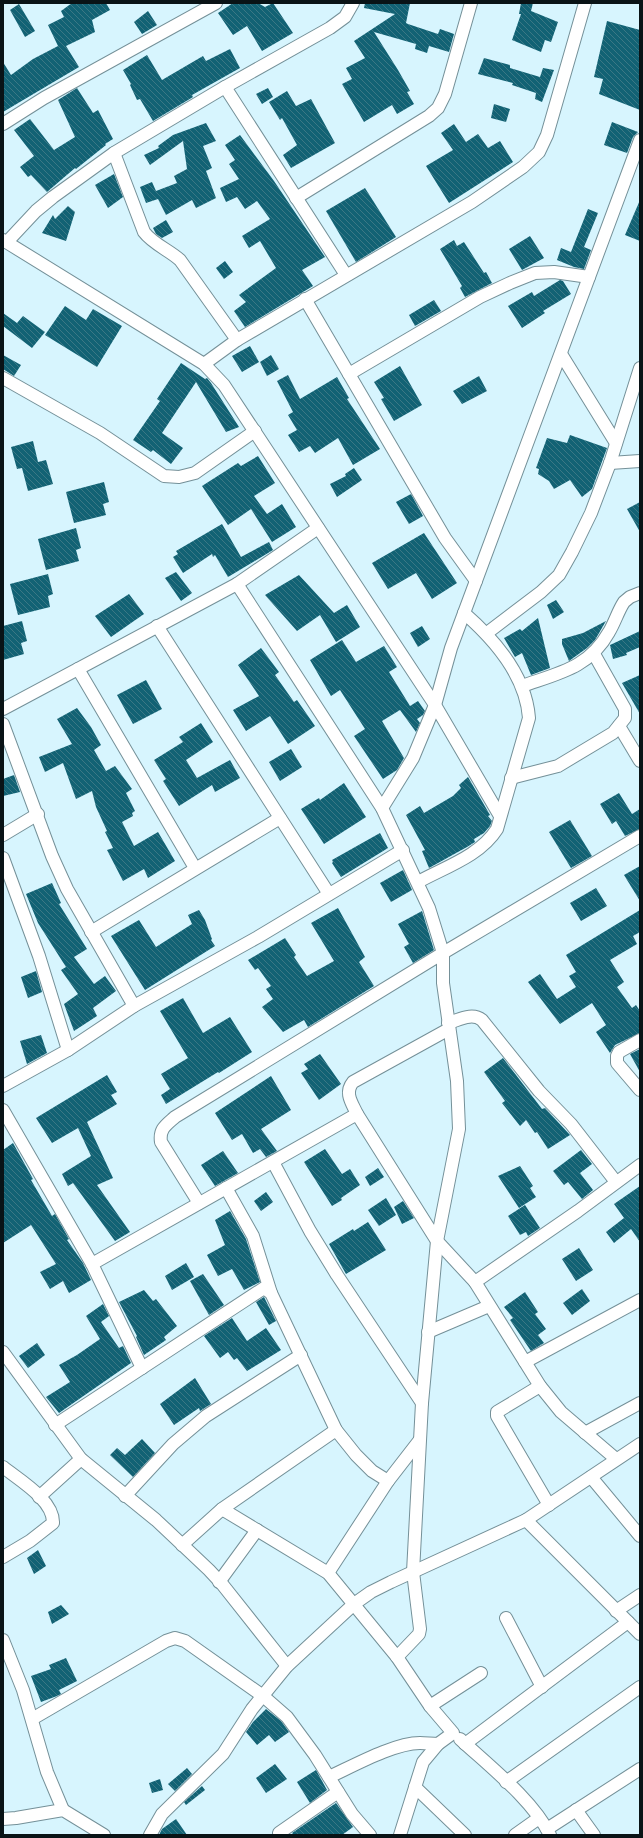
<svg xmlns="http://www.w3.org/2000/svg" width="643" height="1838" font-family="Roboto,sans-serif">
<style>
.building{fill:url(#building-back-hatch)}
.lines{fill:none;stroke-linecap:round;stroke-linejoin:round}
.minor-casing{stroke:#749098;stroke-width:14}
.minor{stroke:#fff;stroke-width:12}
</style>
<defs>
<pattern id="building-back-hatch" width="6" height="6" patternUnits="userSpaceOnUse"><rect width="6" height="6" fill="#126274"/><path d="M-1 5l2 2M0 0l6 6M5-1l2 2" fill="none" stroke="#3b7885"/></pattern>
</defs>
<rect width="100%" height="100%" fill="#d7f5fe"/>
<!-- building -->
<g class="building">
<polygon points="72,3 106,3 110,10 92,20 95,32 66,46 79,67 3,112 3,62 11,75 33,59 58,46 48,25 64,17 61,11"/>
<polygon points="233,3 258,3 265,7 273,3 293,33 262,51 247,26 233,35 218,13"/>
<polygon points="365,3 410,3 406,23 408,24 438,34 440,29 454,34 449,52 429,46 427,53 415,49 416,44 374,32 398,70 410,91 407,92 414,104 397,114 392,105 364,122 342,84 352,79 346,68 365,58 354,41 395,14 364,8"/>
<polygon points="521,3 533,3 531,11 558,22 551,42 545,40 541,52 512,40 521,14 519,14"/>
<polygon points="19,4 35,31 25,37 10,10"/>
<polygon points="148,11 157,25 142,34 134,22"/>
<polygon points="607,21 640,30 640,110 599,94 603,79 594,77"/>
<polygon points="230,49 240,68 192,95 193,97 153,121 140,99 137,100 130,85 131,84 123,70 147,55 162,80 203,56 206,61"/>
<polygon points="484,58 510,65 510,68 540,77 543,68 554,70 542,102 535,99 536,93 512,85 513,83 478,74"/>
<polygon points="77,88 93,113 98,110 113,139 105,144 106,145 76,169 75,168 47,192 31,175 28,177 20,167 34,156 14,130 30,119 54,150 75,137 58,100"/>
<polygon points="268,88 273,97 262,104 256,94"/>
<polygon points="287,91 296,106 311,99 335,143 291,168 283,155 297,145 282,118 280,120 269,102"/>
<polygon points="494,104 510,109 506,122 491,118"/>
<polygon points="612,122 638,132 633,137 627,153 604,145"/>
<polygon points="206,123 216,141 203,146 212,168 206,171 216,198 196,208 192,200 166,215 158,199 146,203 140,187 152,182 156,191 177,183 174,176 187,169 183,141 150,165 144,155 159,148 158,146 173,135"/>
<polygon points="454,124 466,142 478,134 488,148 500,141 513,162 449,203 426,166 453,150 441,133"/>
<polygon points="240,135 274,181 325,257 302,270 313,286 245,327 234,311 246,302 239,295 276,268 260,241 249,248 242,236 270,219 257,201 245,209 237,197 226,202 220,188 239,179 229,164 235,160 225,145"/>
<polygon points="114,174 123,197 108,208 95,185"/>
<polygon points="365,188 396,237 356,262 326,211"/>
<polygon points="640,200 640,241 625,235"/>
<polygon points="68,206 75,212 66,241 42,233 53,215 55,219"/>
<polygon points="588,209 598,213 584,247 591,250 584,269 574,267 557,260 561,248 571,252"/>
<polygon points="166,220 173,232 162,238 156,234 153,228"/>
<polygon points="530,236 544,258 522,270 509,249"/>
<polygon points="454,240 457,246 464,242 484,273 486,272 492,283 465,297 460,288 462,286 440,249"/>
<polygon points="225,261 233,272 224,279 216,268"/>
<polygon points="560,280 563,281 571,294 543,311 545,313 522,328 508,306 532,292 534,296"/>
<polygon points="434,300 441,311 415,326 409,315"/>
<polygon points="65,306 86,320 93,309 122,326 97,367 45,335"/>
<polygon points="3,313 17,323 23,316 45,332 32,348 3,326"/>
<polygon points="250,346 259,362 242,372 232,356"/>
<polygon points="3,355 21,365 14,376 3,369"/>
<polygon points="271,355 279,369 267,376 260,362"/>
<polygon points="181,363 205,379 207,378 211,383 239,427 226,432 196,382 162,433 183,448 171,464 153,450 151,452 133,440 160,401 157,399"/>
<polygon points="400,366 422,405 394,421 381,399 384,398 374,382"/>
<polygon points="288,375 300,399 337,377 349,398 347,399 380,449 353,465 338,438 315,453 310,446 299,452 288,435 297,430 288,415 293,412 277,381"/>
<polygon points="479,376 487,391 462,404 453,391"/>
<polygon points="570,435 607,448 592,489 582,497 570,480 554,489 549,481 538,474 539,469 536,468 547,438 567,443"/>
<polygon points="33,441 38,462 46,460 53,484 28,491 22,468 17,469 11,447"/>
<polygon points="258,456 275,483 254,496 267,514 282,504 296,527 272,542 251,509 228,525 202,486 238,463 241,466"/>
<polygon points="354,468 362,480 337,497 330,484 346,476 345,474"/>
<polygon points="104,482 109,502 103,504 106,515 74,523 66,492"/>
<polygon points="411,494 423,516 409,524 396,502"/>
<polygon points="640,502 640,532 627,509"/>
<polygon points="222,524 241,557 269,542 273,550 228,577 215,555 213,557 212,554 183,573 173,557 178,554 176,551"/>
<polygon points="76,528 81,548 76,550 79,561 46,570 38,539"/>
<polygon points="424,533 457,583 432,599 416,573 388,589 372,563"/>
<polygon points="176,572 192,593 181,601 165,578"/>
<polygon points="48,574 53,594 48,596 50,607 18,615 10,584"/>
<polygon points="299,575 334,613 347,605 360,627 336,642 320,615 297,631 265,595"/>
<polygon points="129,594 144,614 111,637 95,616"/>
<polygon points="556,600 564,612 553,619 547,605"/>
<polygon points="538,618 550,668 531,675 522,653 515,657 504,638 520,629 522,631"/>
<polygon points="22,621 27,641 21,643 24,654 3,660 3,626"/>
<polygon points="606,621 595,640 587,648 569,661 562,644 562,639 583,633"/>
<polygon points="422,626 430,639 418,647 410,633"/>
<polygon points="640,631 640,647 626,653 627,655 613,659 610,645"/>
<polygon points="342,640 356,662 384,646 397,667 389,672 410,706 418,701 425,711 423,715 417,719 420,723 416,732 400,710 382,721 404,758 397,770 383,779 354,736 365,729 340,690 331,696 310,660"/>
<polygon points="261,648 279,672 275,675 294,702 297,700 315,726 288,744 270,716 246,731 233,710 259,696 238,665"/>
<polygon points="640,675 640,714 622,683"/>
<polygon points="146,680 162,709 133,724 117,695"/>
<polygon points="77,708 91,727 101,745 94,750 106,771 115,766 132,789 126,793 135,811 132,813 133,816 122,822 134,846 158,832 175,861 148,878 144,869 123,881 107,850 113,848 105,832 107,831 96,807 92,791 76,799 63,763 45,772 39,757 72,744 57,719"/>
<polygon points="201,723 213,742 186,760 197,778 230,760 240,778 215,792 212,785 179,806 163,781 166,779 154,760 183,742 179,737"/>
<polygon points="291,749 302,767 280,781 269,762"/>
<polygon points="14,775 20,792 3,796 3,779"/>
<polygon points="468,777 490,815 488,816 492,821 490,826 484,833 474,839 475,842 467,847 429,868 422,851 425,850 406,815 420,806 424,813 453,796 461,788 459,785"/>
<polygon points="344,783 366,817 324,844 301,809 319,798 320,800"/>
<polygon points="619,793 632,814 640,809 640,829 625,836 616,821 612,824 600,804"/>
<polygon points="570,820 592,856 571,868 549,832"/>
<polygon points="380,833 388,848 341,877 332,863 333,862 332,860"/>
<polygon points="640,866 640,901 624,875"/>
<polygon points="403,870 412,890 391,902 380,883"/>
<polygon points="52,883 61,903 59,904 87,949 74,957 94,984 105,976 116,991 93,1008 97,1016 74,1031 64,1004 78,994 61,970 66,967 38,923 26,894"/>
<polygon points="596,888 607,906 581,921 570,903"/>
<polygon points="338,908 365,957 359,962 374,986 308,1027 304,1020 283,1032 262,1007 273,999 266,989 271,986 258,968 255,970 248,960 285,938 296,955 294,957 307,976 334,961 311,923"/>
<polygon points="199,910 205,920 212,939 211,940 215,946 145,990 111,936 139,920 156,947 192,924 188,915"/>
<polygon points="640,910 640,932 633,936 637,944 610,960 624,982 617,987 632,1008 636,1005 640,1011 640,1033 615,1045 610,1053 596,1032 606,1025 592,1003 560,1024 528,982 540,974 557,999 576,987 569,976 576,972 566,955"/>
<polygon points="422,911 434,950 413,963 404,947 409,944 398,924"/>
<polygon points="36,971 42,992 28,998 21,977"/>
<polygon points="183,998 203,1033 230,1017 252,1052 219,1073 218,1072 166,1104 161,1095 170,1089 161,1074 188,1058 160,1011"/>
<polygon points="41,1035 47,1053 27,1064 20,1041"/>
<polygon points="640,1049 640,1072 630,1054"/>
<polygon points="320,1054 341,1084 319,1100 301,1073 308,1069 304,1064"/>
<polygon points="503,1058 542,1109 545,1108 570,1135 548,1149 537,1132 535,1133 526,1120 520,1126 502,1103 505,1101 484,1072"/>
<polygon points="107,1075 117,1092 111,1095 117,1104 87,1122 113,1178 97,1185 130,1232 115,1241 73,1183 68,1186 62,1174 91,1156 78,1128 52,1143 36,1118"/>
<polygon points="271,1076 291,1110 261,1129 277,1151 266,1157 260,1149 253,1153 242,1134 232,1140 215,1113"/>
<polygon points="13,1143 33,1179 31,1180 52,1216 55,1214 69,1239 67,1240 83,1263 91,1280 69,1293 63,1281 50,1289 40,1272 56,1264 31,1225 3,1243 3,1150"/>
<polygon points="325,1149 342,1174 350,1169 360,1185 341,1198 342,1200 332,1206 304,1162"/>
<polygon points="581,1150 592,1164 580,1173 593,1190 582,1199 568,1182 564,1185 553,1171"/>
<polygon points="223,1151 238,1173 215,1186 201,1165"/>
<polygon points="520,1166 533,1186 530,1188 536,1197 519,1208 498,1176"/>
<polygon points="378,1168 384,1177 370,1186 365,1177"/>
<polygon points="640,1186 640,1242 631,1229 614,1243 606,1232 624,1218 614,1204"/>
<polygon points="266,1192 273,1202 261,1211 254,1201"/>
<polygon points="386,1198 396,1215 379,1226 368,1210"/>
<polygon points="403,1201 414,1218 402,1224 394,1207"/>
<polygon points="525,1205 540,1228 528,1236 526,1232 520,1235 508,1216"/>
<polygon points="230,1211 246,1239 260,1282 244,1290 232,1269 218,1276 207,1255 225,1245 215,1220"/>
<polygon points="368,1222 386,1250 346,1274 329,1244 353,1229 354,1231"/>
<polygon points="579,1248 593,1270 576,1281 562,1259"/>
<polygon points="186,1263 194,1277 172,1290 165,1276"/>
<polygon points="203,1274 224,1305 209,1315 190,1281"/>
<polygon points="582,1289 590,1301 572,1315 563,1303"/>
<polygon points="144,1290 153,1301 156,1299 177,1326 164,1337 166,1340 144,1355 136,1337 137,1336 119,1302"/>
<polygon points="525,1292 538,1312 535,1314 546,1329 538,1335 544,1343 531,1351 510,1320 513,1318 504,1307"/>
<polygon points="264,1297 276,1321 269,1325 256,1302"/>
<polygon points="103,1304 109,1316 101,1322 119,1348 123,1346 131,1363 59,1413 46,1397 70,1382 59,1365 77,1355 100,1339 86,1316"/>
<polygon points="232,1318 247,1341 266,1328 281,1350 247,1371 237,1358 234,1360 228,1352 220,1358 204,1336"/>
<polygon points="37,1343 45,1355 28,1368 19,1356"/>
<polygon points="195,1378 211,1404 200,1411 199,1408 174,1425 160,1404"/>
<polygon points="142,1439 155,1453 133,1477 110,1455 117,1448 125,1455"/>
<polygon points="38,1550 46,1566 34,1574 27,1558"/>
<polygon points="61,1605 69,1614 52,1624 48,1612"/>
<polygon points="66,1658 77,1681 59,1690 61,1694 57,1696 41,1702 31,1676 51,1669 49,1665"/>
<polygon points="266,1709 281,1721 289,1732 275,1742 269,1735 257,1745 246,1732 253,1722"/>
<polygon points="275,1764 287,1779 266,1793 256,1778"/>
<polygon points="187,1768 192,1774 175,1791 168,1784"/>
<polygon points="316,1770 327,1790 310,1803 297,1782"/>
<polygon points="160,1779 163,1790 152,1793 149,1783"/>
<polygon points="202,1786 205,1790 186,1805 184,1802"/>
<polygon points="336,1803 353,1827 342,1835 294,1835 292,1833"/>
<polygon points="176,1819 187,1835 159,1835 162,1829"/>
</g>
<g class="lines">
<!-- minor casing -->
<g class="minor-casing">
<g id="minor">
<polyline points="225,87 346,275"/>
<polyline points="3,124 44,98 216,3"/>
<path d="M114,153L144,232C153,244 169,250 180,260L237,340"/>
<polyline points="296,198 429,116 438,108 445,94 471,3"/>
<polyline points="3,240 204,364 224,385 435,705 500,816"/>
<polyline points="7,242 36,211 53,197 114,153 225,87 330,28 345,17 353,3"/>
<polyline points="305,299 445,538 476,581"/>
<polyline points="561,354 616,443"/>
<polyline points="204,364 237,340 472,202 523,167 539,152 547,135 585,3"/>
<polyline points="349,374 480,297 510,283 535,273 554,272 589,277"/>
<polyline points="3,378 100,433 164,476 179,477 195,473 255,431"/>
<polyline points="610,463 640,461"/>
<polyline points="237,584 382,808 429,908 443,953 443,983 457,1081 459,1129 437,1241 422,1403 413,1572 420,1629 419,1634 397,1657"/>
<polyline points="157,626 329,894"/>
<polyline points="487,633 541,592 559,575 572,552 591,513 610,463 640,368"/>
<polyline points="78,669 195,868"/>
<path d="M522,686C559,673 589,668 609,632C615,622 618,611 624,602L630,597L640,593"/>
<polyline points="3,709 237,584 318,528"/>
<polyline points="3,724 52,856 67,889 134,1006"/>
<polyline points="619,726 640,761"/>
<polyline points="511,778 558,766 613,733 625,718 625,709 594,654"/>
<polyline points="382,808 413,758 435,705 451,648 640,140"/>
<polyline points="3,835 38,814"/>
<polyline points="3,858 39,956 68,1050"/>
<path d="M418,882C445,867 480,856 497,829L529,718C526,676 495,640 464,613"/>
<polyline points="91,932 280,818"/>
<path d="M448,1023C459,1020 472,1012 482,1020L539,1091L571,1124L616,1182"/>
<polyline points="640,1040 619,1052 617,1056 617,1063 640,1090"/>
<polyline points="3,1086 68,1050 134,1006 258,937 403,850"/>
<polyline points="3,1110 92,1264 142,1368"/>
<path d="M357,1114C352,1103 344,1093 353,1082L449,1029"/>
<polyline points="273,1162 310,1231 337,1275 422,1403"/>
<polyline points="226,1188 253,1236 271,1293"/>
<path d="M199,1203L161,1142C159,1129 166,1125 175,1117L443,953L640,836"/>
<polyline points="92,1264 357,1114 437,1241 475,1282 540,1386 561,1412 616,1459"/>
<polyline points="475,1282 578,1211 640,1165"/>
<polyline points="428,1332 489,1306"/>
<polyline points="3,1352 81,1459 156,1520 209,1570 222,1584 287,1666"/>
<polyline points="525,1362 640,1300"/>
<polyline points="540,1386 497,1412 497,1416 549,1505"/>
<polyline points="55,1425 264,1288 271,1293 336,1430 356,1455 372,1471 388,1481"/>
<polyline points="585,1433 640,1403"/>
<path d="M3,1467C19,1480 54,1500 53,1523L30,1541L3,1557"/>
<polyline points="591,1477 640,1536"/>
<polyline points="125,1496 173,1444 206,1416 301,1355"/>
<polyline points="39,1497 81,1459"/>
<polyline points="222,1509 328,1573 397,1657 430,1706 453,1733 438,1744 423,1762 400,1835"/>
<polyline points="526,1520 640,1634"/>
<polyline points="182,1545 222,1509 336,1430"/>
<polyline points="328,1573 388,1481 419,1441"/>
<polyline points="219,1582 257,1530"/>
<polyline points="616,1611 640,1595"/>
<polyline points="506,1618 542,1687"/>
<polyline points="3,1640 23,1690 47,1772 63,1810"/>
<polyline points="430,1706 481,1673"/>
<polyline points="32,1719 166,1641 175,1638 185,1641 263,1696 287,1717 315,1755 352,1814 370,1835"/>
<path d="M460,1739C488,1765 533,1800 550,1835"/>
<polyline points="465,1744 628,1622"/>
<path d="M329,1777C353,1766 394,1743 420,1743C426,1743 432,1744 438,1744"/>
<polyline points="506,1782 640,1687"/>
<polyline points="415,1787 465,1835"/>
<polyline points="576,1810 594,1835"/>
<polyline points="3,1819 16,1818 63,1810 104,1835"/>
<polyline points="547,1829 640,1769"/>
<polyline points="279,1833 338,1792"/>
<polyline points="150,1835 162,1814 223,1754 252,1709 287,1666 354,1604 371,1592 391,1582 526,1520 640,1444"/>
<polyline points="515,1835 539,1818"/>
</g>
</g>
<!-- minor -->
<use href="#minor" class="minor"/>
</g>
<!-- border -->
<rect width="643" height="1838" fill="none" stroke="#091316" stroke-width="8"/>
</svg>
